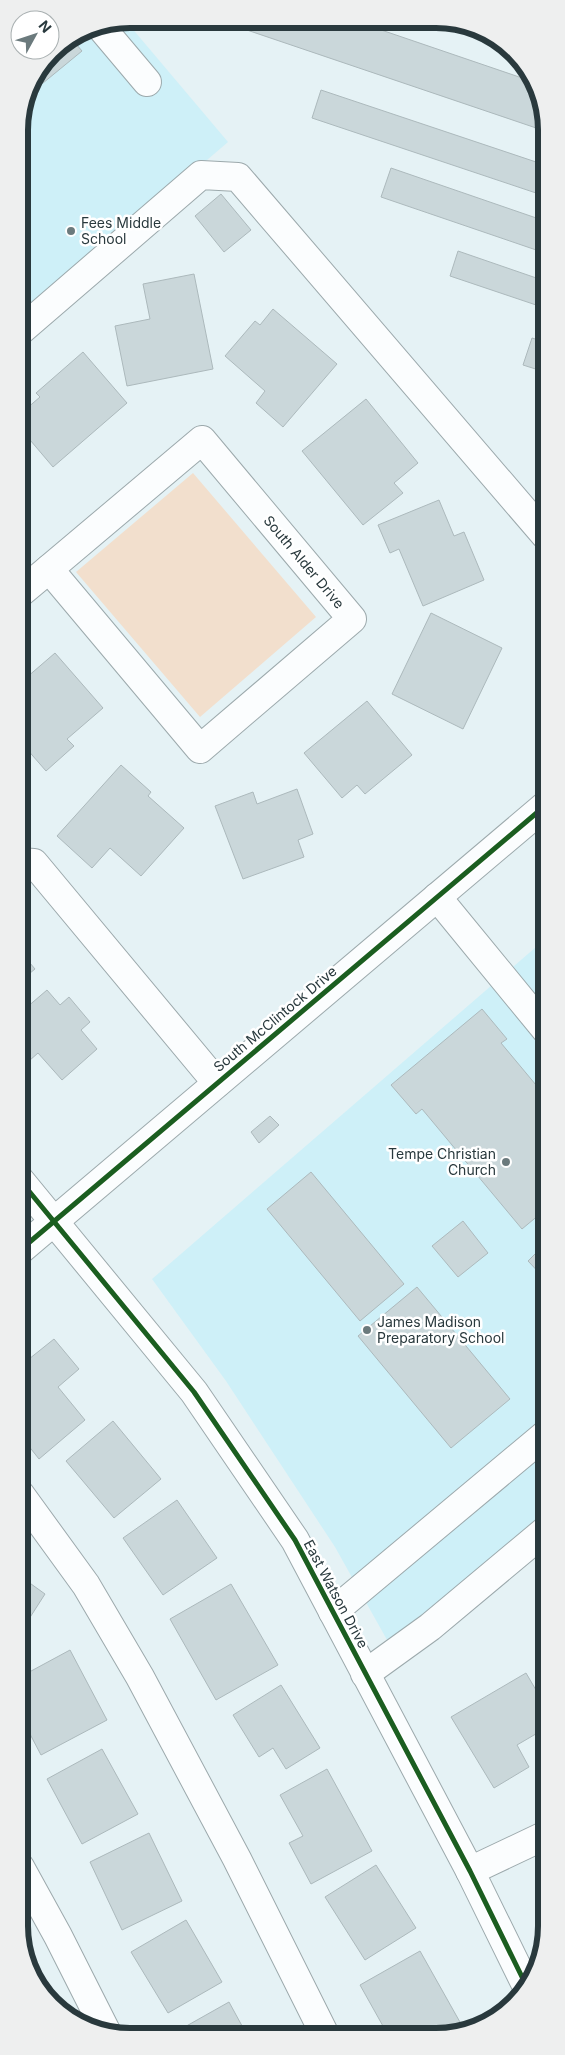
<svg xmlns="http://www.w3.org/2000/svg" width="565" height="2055" font-family="Inter,sans-serif">
<style>
.built{fill:#cef0f8}
.green{fill:#f2dfcd}
.building{fill:#cad7da;stroke:#acb9bc}
.lines{fill:none;stroke-linecap:round;stroke-linejoin:round}
.minor-casing{stroke:#9ca9ac;stroke-width:30}
.major-casing{stroke:#9ca9ac;stroke-width:30}
.minor{stroke:#fbfdfe;stroke-width:28}
.major{stroke:#fbfdfe;stroke-width:28}
.cycleway-casing{stroke:#fff;stroke-width:8}
.cycleway{stroke:#1b5e20;stroke-width:5}
.poi-dot{fill:#6b7a7d;stroke:#fff;stroke-width:2}
.labels{text-anchor:middle;stroke-width:5;stroke-linejoin:round;paint-order:stroke}
.poi-label{font-size:14px;fill:#29393d;stroke:#fff;text-anchor:start}
.street-label{font-size:14px;fill:#29393d;stroke:#fff}
.rim{fill:none;stroke:#29393d;stroke-width:6}
</style>
<rect width="100%" height="100%" fill="#e5f2f5"/>
<!-- built -->
<g class="built">
<polygon points="125,20 228,142 19,321 19,123 30,81 51,51 87,27"/>
<polygon points="536,947 546,958 546,1515 391,1647 335,1547 226,1381 152,1279"/>
</g>
<!-- green -->
<polygon class="green" points="193,473 316,617 200,717 76,572"/>
<!-- building -->
<g class="building">
<polygon points="241,19 352,20 528,80 545,115 545,131 238,27"/>
<polygon points="71,38 82,51 26,97 30,81 51,51"/>
<polygon points="321,90 545,165 545,196 312,118"/>
<polygon points="391,168 545,221 545,253 381,197"/>
<polygon points="221,194 251,230 224,252 195,216"/>
<polygon points="458,251 545,281 545,308 450,276"/>
<polygon points="194,274 213,369 127,386 115,326 150,319 143,284"/>
<polygon points="273,309 337,364 283,427 256,403 265,391 225,356 255,321 260,325"/>
<polygon points="532,338 545,342 545,372 523,365"/>
<polygon points="83,352 127,403 53,467 19,427 19,415 40,397 36,393"/>
<polygon points="366,399 418,463 394,483 403,493 363,525 302,451"/>
<polygon points="439,500 454,536 464,532 484,580 423,606 399,549 390,553 378,525"/>
<polygon points="431,613 502,648 463,729 392,694"/>
<polygon points="55,653 103,708 67,739 74,746 46,771 19,740 19,684"/>
<polygon points="367,701 412,755 365,794 357,785 342,798 304,753"/>
<polygon points="121,765 151,792 148,796 184,828 141,876 110,848 92,868 57,836"/>
<polygon points="297,789 313,834 298,840 304,857 243,879 215,806 253,792 257,804"/>
<polygon points="19,950 35,969 19,982"/>
<polygon points="47,990 60,1005 69,997 90,1022 81,1030 97,1049 62,1080 38,1053 21,1068 19,1066 19,1014"/>
<polygon points="482,1009 507,1039 501,1043 546,1097 546,1209 522,1229 422,1109 416,1114 391,1085"/>
<polygon points="270,1116 279,1125 259,1143 251,1132"/>
<polygon points="311,1172 404,1284 360,1321 267,1209"/>
<polygon points="463,1221 488,1253 458,1277 432,1246"/>
<polygon points="542,1247 546,1251 546,1280 528,1261"/>
<polygon points="417,1287 510,1399 451,1448 358,1336"/>
<polygon points="54,1339 79,1369 58,1387 85,1420 39,1459 20,1435 19,1367"/>
<polygon points="113,1421 161,1479 114,1518 66,1461"/>
<polygon points="177,1500 217,1558 163,1595 123,1538"/>
<polygon points="20,1576 45,1594 20,1633"/>
<polygon points="231,1584 278,1665 216,1700 170,1619"/>
<polygon points="70,1650 107,1720 41,1755 20,1715 20,1677"/>
<polygon points="526,1673 546,1707 546,1728 517,1745 529,1767 494,1788 451,1717"/>
<polygon points="281,1685 320,1748 286,1769 273,1748 259,1757 233,1715"/>
<polygon points="102,1749 138,1814 82,1844 47,1779"/>
<polygon points="327,1769 372,1851 311,1884 289,1843 303,1836 280,1795"/>
<polygon points="149,1833 182,1901 122,1930 90,1862"/>
<polygon points="376,1865 416,1928 365,1960 325,1897"/>
<polygon points="186,1920 222,1982 168,2013 131,1952"/>
<polygon points="420,1951 465,2031 450,2035 388,2035 360,1985"/>
<polygon points="229,2002 247,2035 175,2034 174,2033"/>
</g>
<g class="lines">
<!-- minor casing -->
<g class="minor-casing">
<g id="minor">
<polyline points="99,25 147,82"/>
<polyline points="19,332 201,175 238,177 545,535"/>
<polygon points="202,440 352,619 200,749 49,569"/>
<polyline points="19,594 49,569"/>
<polyline points="19,862 34,863 217,1083"/>
<polyline points="437,897 546,1030"/>
<polyline points="19,1179 194,1392 295,1540 470,1871 525,1983"/>
<polyline points="20,1494 86,1585 140,1677 237,1859 325,2035"/>
<polyline points="333,1612 546,1434"/>
<polyline points="365,1674 430,1627 546,1530"/>
<polyline points="20,1867 58,1936 107,2033"/>
<polyline points="470,1871 546,1835"/>
</g>
</g>
<!-- major casing -->
<g class="major-casing">
<polyline id="major" points="19,1251 546,805"/>
</g>
<!-- minor -->
<use href="#minor" class="minor"/>
<!-- major -->
<use href="#major" class="major"/>
<!-- cycleway casing -->
<g class="cycleway-casing">
<g id="cycleway">
<polyline points="19,1179 194,1392 295,1540 470,1871 525,1983"/>
<polyline points="19,1251 546,805"/>
</g>
</g>
<!-- cycleway -->
<use href="#cycleway" class="cycleway"/>
</g>
<!-- markers -->
<g class="poi-dot">
<circle cx="71" cy="231" r="5"/>
<circle cx="506" cy="1162" r="5"/>
<circle cx="367" cy="1330" r="5"/>
</g>
<g class="labels">
<!-- poi labels -->
<g class="poi-label">
<text x="81" y="228">Fees Middle<tspan x="81" dy="16">School</tspan></text>
<text x="496" y="1159" text-anchor="end">Tempe Christian<tspan x="496" dy="16">Church</tspan></text>
<text x="377" y="1327">James Madison<tspan x="377" dy="16">Preparatory School</tspan></text>
</g>
<!-- street labels -->
<g class="street-label">
<text transform="translate(304 562) rotate(50)" y="5">South Alder Drive</text>
<text transform="translate(275 1019) rotate(-40)" y="5">South McClintock Drive</text>
<text transform="translate(336 1594) rotate(62)" y="5">East Watson Drive</text>
</g>
</g>
<!-- crop -->
<path d="M0 0H565V2055H0ZM130 28H436A102 102 0 0 1 538 130V1926A102 102 0 0 1 436 2028H130A102 102 0 0 1 28 1926V130A102 102 0 0 1 130 28Z" fill="#eeefef" fill-rule="evenodd"/>
<path class="rim" d="M130 28H436A102 102 0 0 1 538 130V1926A102 102 0 0 1 436 2028H130A102 102 0 0 1 28 1926V130A102 102 0 0 1 130 28Z"/>
<!-- north arrow -->
<g transform="translate(35 35) rotate(50)"><circle r="24" fill="#ffffff" stroke="#a9b0b1"/>
<path d="M0-4L9 19L0 12L-9 19Z" fill="#6b7a7d"/>
<text y="-8" font-size="14" font-weight="bold" text-anchor="middle" fill="#29393d">N</text>
</g>
</svg>
